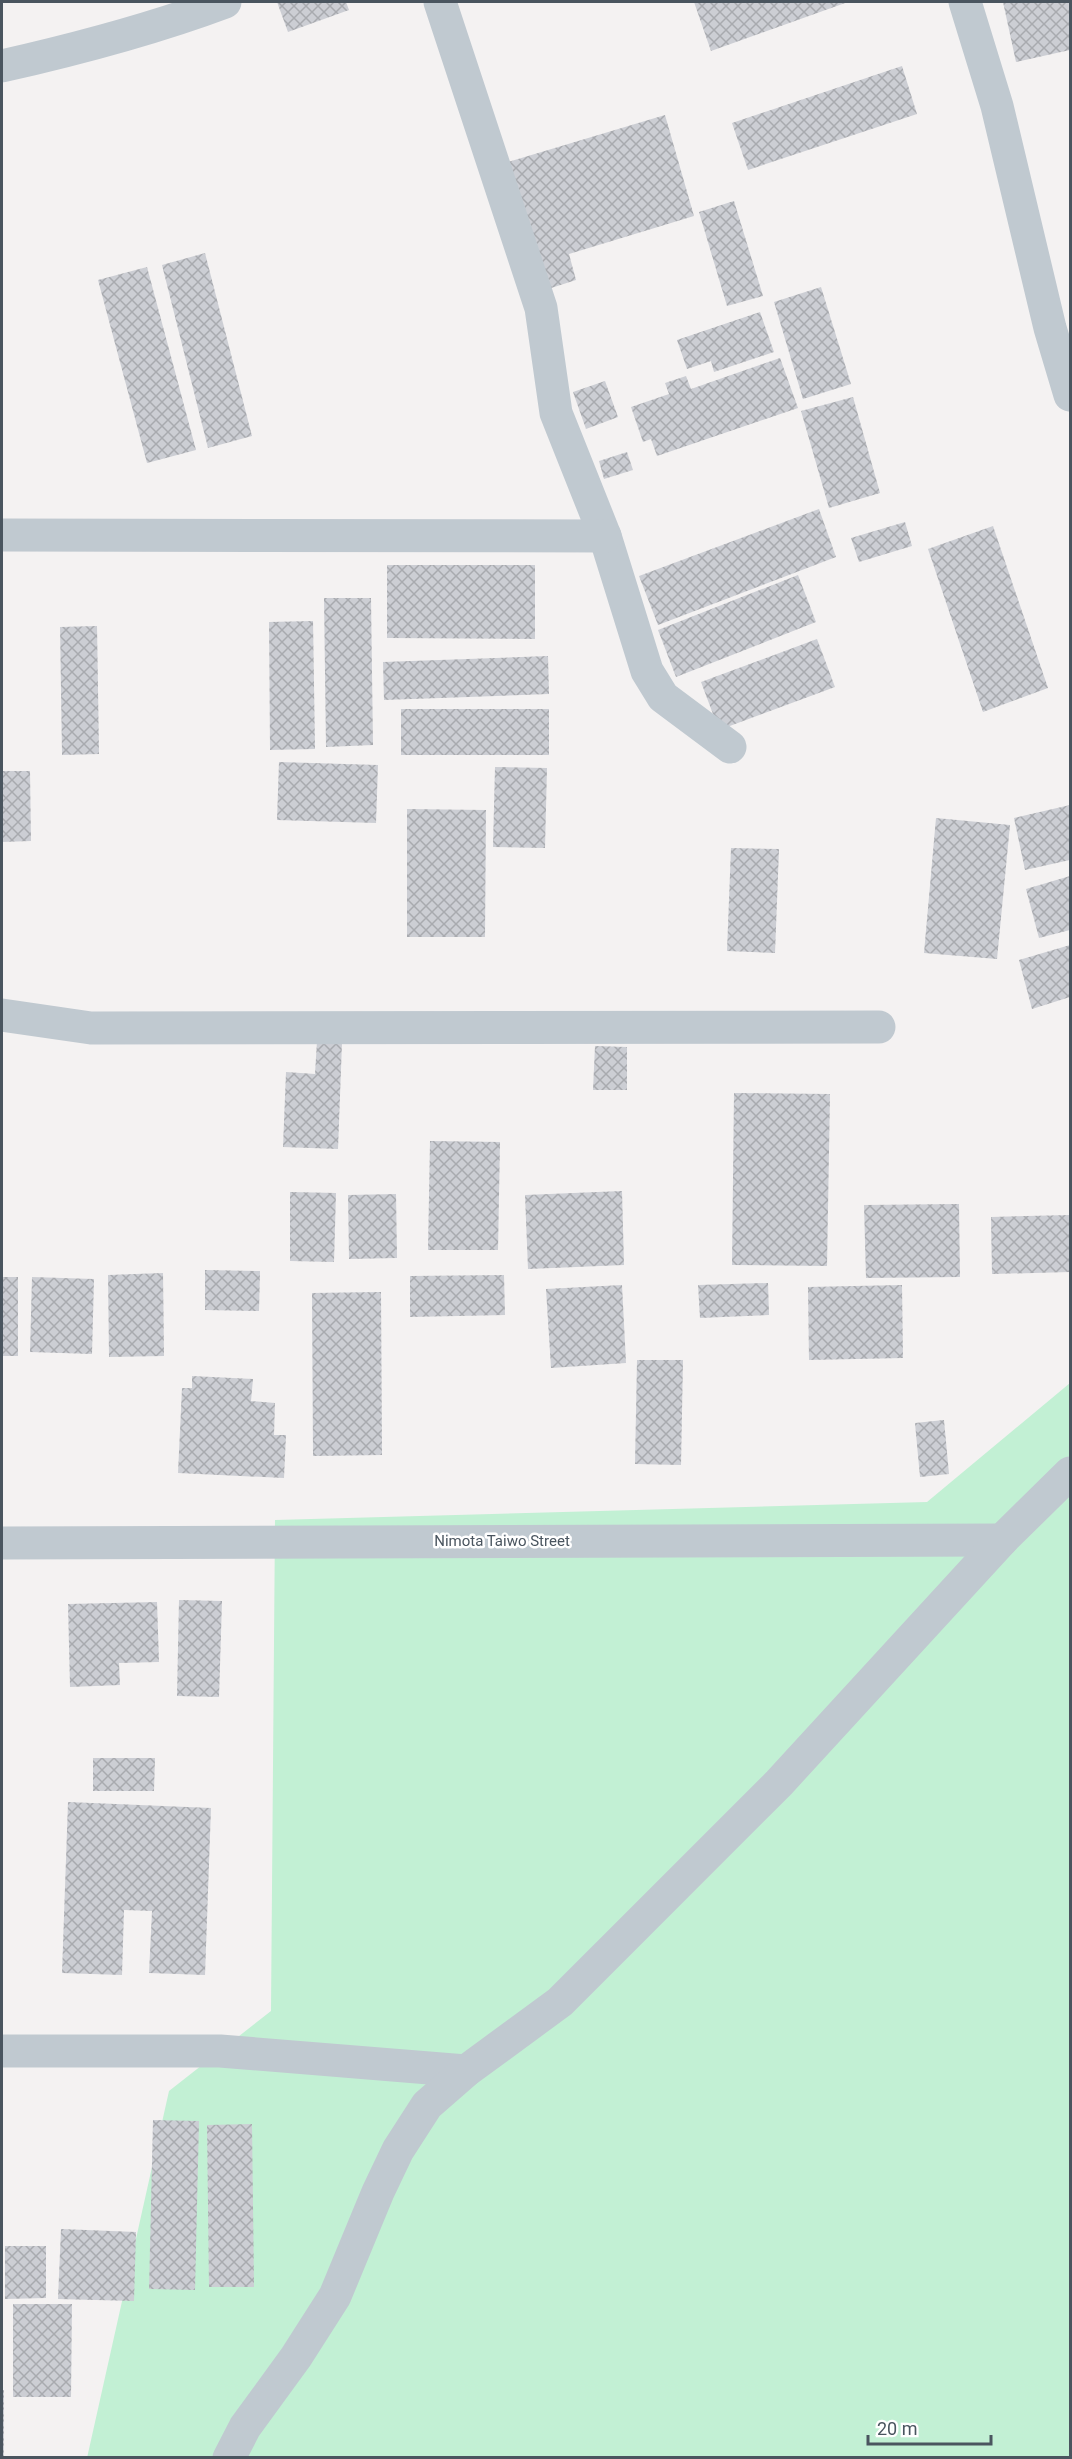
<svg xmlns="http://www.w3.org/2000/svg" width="1072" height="2459" font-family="Roboto,sans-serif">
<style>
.grass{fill:#c2f0d4}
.building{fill:url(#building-cross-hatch)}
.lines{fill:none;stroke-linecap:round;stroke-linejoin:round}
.minor{stroke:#c0c9d0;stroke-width:33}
.labels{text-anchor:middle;stroke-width:5;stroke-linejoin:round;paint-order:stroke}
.street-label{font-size:15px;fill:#4a555f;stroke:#fff}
</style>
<defs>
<pattern id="building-cross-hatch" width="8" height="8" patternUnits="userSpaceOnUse" patternTransform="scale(1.5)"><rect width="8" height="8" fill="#ccced4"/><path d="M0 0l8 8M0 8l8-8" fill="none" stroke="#a8aaaf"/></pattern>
</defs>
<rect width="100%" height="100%" fill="#f4f2f2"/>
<!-- grass -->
<polygon class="grass" points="1070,1383 1070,2457 87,2458 169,2091 271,2011 275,1520 927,1502"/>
<!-- building -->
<g class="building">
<polygon points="277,2 346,2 349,10 288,32"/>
<polygon points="694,2 848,2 711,51"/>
<polygon points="1003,2 1070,2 1070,50 1016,62"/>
<polygon points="902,66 917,114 748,170 732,123"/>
<polygon points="665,115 694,216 569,254 576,280 545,290 508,162"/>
<polygon points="734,201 763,296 727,306 699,212"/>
<polygon points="205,253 252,436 208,448 162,265"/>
<polygon points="147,267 196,450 147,463 98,280"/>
<polygon points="821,287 851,384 803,399 774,302"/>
<polygon points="760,312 774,352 714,372 711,361 687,369 677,340"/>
<polygon points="780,358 798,408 657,456 651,439 643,442 631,407 669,394 665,383 686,376 691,389"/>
<polygon points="605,381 618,417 586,429 573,392"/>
<polygon points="853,397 880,493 829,508 801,411"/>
<polygon points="627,452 633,470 604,479 599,461"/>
<polygon points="819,509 836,557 658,625 639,576"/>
<polygon points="905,522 912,546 859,562 851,538"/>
<polygon points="993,526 1048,688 983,712 928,549"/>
<polygon points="387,565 535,565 535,639 387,638"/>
<polygon points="798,575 816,622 676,677 658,630"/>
<polygon points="324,598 371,598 373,745 326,747"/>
<polygon points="313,621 315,749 270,750 269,622"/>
<polygon points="97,626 99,754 62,755 60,627"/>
<polygon points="817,639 835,687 719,730 701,682"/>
<polygon points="548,656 549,694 384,700 383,662"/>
<rect x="401" y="709" width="148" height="46"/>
<polygon points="279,762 378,765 376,823 277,820"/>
<polygon points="495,767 547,768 545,848 493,847"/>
<polygon points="2,771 30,771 31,841 2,842"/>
<polygon points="1070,805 1070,860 1025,870 1014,818"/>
<polygon points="407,809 486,810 485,937 407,937"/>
<polygon points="936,818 1010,825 997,959 924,953"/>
<polygon points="731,848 779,849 775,953 727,951"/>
<polygon points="1070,876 1070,930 1039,938 1026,889"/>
<polygon points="1070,945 1070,997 1032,1009 1019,960"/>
<polygon points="317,1041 342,1043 338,1149 283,1147 286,1072 315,1074"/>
<polygon points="595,1046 627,1047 627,1090 593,1090"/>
<polygon points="734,1093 830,1094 827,1266 732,1265"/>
<polygon points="430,1141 500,1142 498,1250 428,1250"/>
<polygon points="622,1191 624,1265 528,1269 525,1195"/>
<polygon points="290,1192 336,1193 334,1262 290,1261"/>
<polygon points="396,1194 397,1258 349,1259 348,1195"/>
<polygon points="959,1204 960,1277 866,1278 864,1205"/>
<polygon points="1070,1215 1070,1272 992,1274 991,1217"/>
<polygon points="205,1270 260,1271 259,1311 205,1310"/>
<polygon points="163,1273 164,1356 109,1357 108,1275"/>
<polygon points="504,1275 505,1315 410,1317 410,1276"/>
<rect x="2" y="1277" width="16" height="79"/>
<polygon points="32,1277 94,1279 92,1354 30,1352"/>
<polygon points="768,1283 769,1315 700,1318 698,1285"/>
<polygon points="622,1285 626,1363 551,1368 546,1289"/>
<polygon points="902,1285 903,1358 809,1360 808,1287"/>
<polygon points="381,1292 382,1455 313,1456 312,1293"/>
<polygon points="637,1360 683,1360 681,1465 635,1464"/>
<polygon points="192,1376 253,1379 251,1401 275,1403 274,1435 286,1435 284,1478 178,1473 182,1388 192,1388"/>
<polygon points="944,1420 949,1474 920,1477 915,1423"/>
<polygon points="179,1600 222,1601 219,1697 177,1696"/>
<polygon points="157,1602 159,1662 119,1663 120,1685 70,1687 68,1604"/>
<polygon points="93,1758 155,1758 154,1791 93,1791"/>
<polygon points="68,1802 211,1808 205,1975 149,1973 152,1911 124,1910 122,1975 62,1973"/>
<polygon points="153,2120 199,2121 195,2290 149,2289"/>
<polygon points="252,2124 254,2287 209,2287 207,2125"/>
<polygon points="61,2229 136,2232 134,2301 58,2299"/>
<polygon points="5,2246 46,2246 46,2298 5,2299"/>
<polygon points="13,2304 72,2304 71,2397 13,2397"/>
<rect x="2" y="2390" width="2" height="68"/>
</g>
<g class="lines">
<!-- minor -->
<g class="minor">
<polyline points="440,2 541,308 556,413 605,536 647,671 663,697 730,747"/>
<polyline points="965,2 997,106 1050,328 1070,395"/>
<path d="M2,66C77,49 153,29 225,2"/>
<polyline points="2,535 605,536"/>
<polyline points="2,1015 91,1028 879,1027"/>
<polyline points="2,1543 1002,1540"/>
<polyline points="2,2051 220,2051 466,2071"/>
<polyline points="229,2458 245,2427 296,2357 335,2296 378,2192 398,2150 427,2105 466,2071 560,2002 779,1783 1002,1540 1070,1473"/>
</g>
</g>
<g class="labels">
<!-- street labels -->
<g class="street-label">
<text x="502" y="1546">Nimota Taiwo Street</text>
</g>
</g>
<!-- border -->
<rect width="1072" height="2459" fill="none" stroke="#4a555f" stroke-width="6"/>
<!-- scale -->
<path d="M868 2435v9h123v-9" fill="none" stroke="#4a555f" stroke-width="3"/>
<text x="877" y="2435" font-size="18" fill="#4a555f" stroke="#ffffff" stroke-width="4.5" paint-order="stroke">20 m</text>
</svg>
